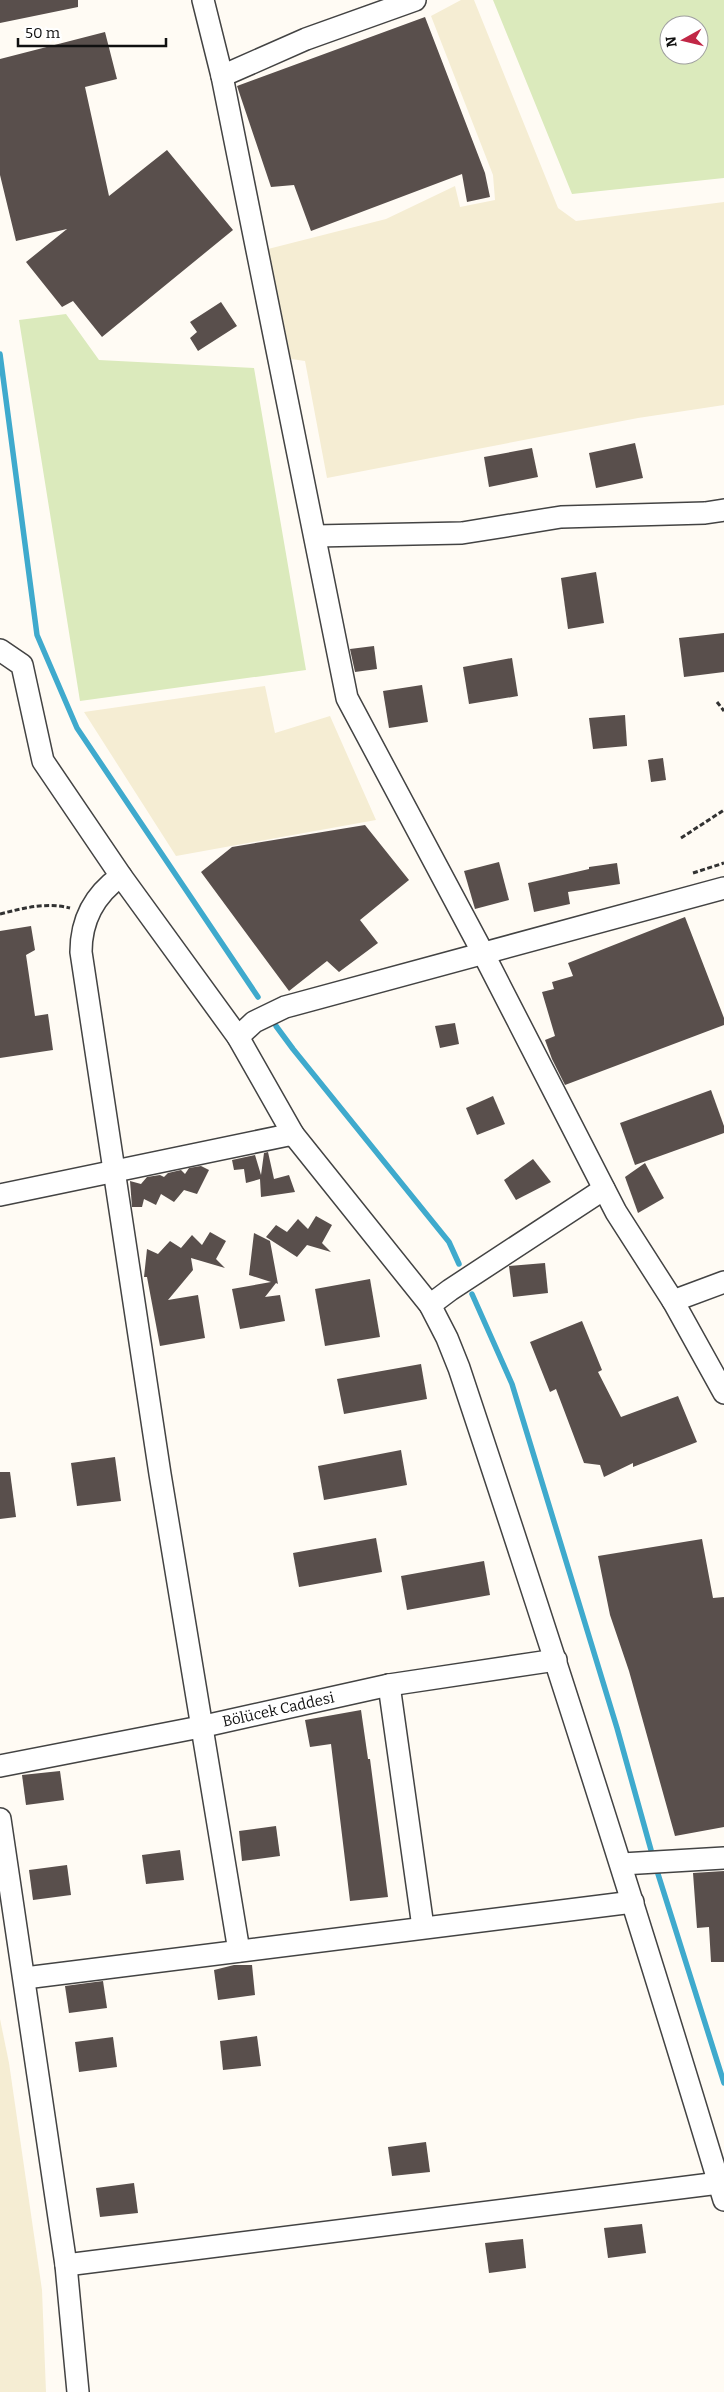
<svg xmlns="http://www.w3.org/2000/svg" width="724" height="2392" font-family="Bitter,serif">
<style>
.farmland{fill:#f5edd3}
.green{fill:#dbeabc;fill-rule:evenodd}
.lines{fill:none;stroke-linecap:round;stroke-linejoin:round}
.stream{stroke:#3faacd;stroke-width:5.5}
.building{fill:#594f4c}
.minor-casing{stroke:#434343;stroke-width:24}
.path{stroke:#323232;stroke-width:3;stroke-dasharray:5 2.5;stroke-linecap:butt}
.minor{stroke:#fff;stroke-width:21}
.labels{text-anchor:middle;stroke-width:5;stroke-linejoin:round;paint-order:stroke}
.street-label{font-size:15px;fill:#101010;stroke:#fff}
</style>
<rect width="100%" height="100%" fill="#fffbf4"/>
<!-- farmland -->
<g class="farmland">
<polygon points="461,0 474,0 558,208 576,221 724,202 724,405 638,418 327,478 305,361 291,359 268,249 386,219 455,186 460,207 495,200 493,175 431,16"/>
<polygon points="265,686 275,733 330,716 376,820 176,856 84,712"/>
<polygon points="0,2019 9,2063 42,2290 46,2392 0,2392"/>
</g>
<!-- green -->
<g class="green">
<path d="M493,0H724V178L572,194ZM669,25H699V55H669Z"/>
<polygon points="66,314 99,360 254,368 306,670 80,701 19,320"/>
</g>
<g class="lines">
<!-- stream -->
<g class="stream">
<polyline points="0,354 37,635 77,728 258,997"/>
<polyline points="276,1026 293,1049 449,1242 459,1264"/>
<polyline points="472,1294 512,1384 617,1728 651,1850"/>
<polyline points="658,1874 724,2083"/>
</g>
</g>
<!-- building -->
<g class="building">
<polygon points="0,0 78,0 78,7 0,23"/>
<polygon points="425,17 485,173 490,197 467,202 462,174 311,231 294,185 271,187 237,86"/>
<polygon points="105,32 117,79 85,87 109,196 167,150 233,230 102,337 73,301 62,307 26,262 67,229 16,241 0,175 0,59"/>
<polygon points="221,302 237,326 198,351 190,338 197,332 190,322"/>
<polygon points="635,443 643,478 596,488 589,453"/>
<polygon points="532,448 538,477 489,487 484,457"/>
<polygon points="596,572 604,623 568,629 561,578"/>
<polygon points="724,633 724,672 684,677 679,638"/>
<polygon points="374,646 377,669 355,672 350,649"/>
<polygon points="512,658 518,696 469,704 463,667"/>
<polygon points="422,685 428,722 389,728 383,691"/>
<polygon points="625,715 627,746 593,749 589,718"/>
<polygon points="663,758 666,780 651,782 648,760"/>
<polygon points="365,825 409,880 360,920 378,943 339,972 327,961 289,991 201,872 232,847"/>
<polygon points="499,862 509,900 475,909 464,871"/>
<polygon points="617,863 620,884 568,892 570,904 534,912 528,883 589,869 589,867"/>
<polygon points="685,917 724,1018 724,1025 565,1085 552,1059 545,1040 555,1036 542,992 554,989 552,982 573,976 568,963"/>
<polygon points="31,926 35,950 26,955 35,1016 48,1014 53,1050 0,1058 0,931"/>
<polygon points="455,1023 459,1044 440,1048 435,1026"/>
<polygon points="711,1090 724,1126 724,1133 635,1165 620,1123"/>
<polygon points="493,1096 505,1124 477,1135 466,1108"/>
<polygon points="268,1152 274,1179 289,1175 295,1192 261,1197 260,1179 246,1183 244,1169 234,1170 232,1160 255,1155 261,1175 264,1153"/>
<polygon points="533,1159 551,1182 516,1200 504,1180"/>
<polygon points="645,1163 664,1198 638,1213 625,1177"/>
<polygon points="201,1166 209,1170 197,1194 184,1190 174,1202 161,1194 156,1205 144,1199 142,1207 132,1207 130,1181 141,1184 147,1177 160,1175 164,1177 168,1173 181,1170 185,1174 189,1168"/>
<polygon points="316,1216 332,1225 322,1243 331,1252 307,1245 297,1257 266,1237 276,1225 287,1232 298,1219 308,1229"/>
<polygon points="210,1232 226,1241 216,1259 225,1268 191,1258 193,1270 168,1300 198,1295 205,1338 160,1346 147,1277 144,1277 147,1249 158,1254 170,1241 181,1248 192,1235 202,1245"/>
<polygon points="254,1233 270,1241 278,1284 276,1283 265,1297 280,1295 285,1321 240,1329 232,1289 271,1282 249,1275"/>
<polygon points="545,1263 548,1293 513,1297 509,1266"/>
<polygon points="370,1279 380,1337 325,1346 315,1289"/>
<polygon points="582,1321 602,1370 598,1372 621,1417 678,1396 697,1442 633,1467 633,1463 604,1477 600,1465 584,1463 556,1389 550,1392 530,1342"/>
<polygon points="421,1364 427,1399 344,1414 337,1379"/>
<polygon points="401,1450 407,1485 324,1500 318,1466"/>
<polygon points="115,1457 121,1501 77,1506 71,1463"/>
<polygon points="0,1472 10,1472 16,1517 0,1519"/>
<polygon points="376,1538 382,1572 299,1587 293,1553"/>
<polygon points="702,1539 713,1598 724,1597 724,1827 675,1836 629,1671 610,1615 598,1556"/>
<polygon points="484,1561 490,1595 407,1610 401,1576"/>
<polygon points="361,1710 368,1759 370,1759 388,1897 350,1901 331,1744 310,1747 305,1720"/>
<polygon points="60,1771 64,1800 26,1805 22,1775"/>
<polygon points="276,1826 280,1856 242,1861 239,1831"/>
<polygon points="180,1850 184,1880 146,1884 142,1855"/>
<polygon points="67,1865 71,1895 33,1900 29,1870"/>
<polygon points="724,1871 724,1962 711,1962 709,1927 697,1928 693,1873"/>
<polygon points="234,1965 252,1965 255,1995 218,2000 214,1970"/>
<polygon points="103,1981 107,2008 69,2013 65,1986"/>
<polygon points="257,2036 261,2066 223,2070 220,2041"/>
<polygon points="113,2037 117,2067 79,2072 75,2042"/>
<polygon points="426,2142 430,2172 392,2176 388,2147"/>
<polygon points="134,2183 138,2213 100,2217 96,2188"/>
<polygon points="642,2224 646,2253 608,2258 604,2228"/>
<polygon points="523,2239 526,2268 489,2273 485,2243"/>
</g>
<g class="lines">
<!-- minor casing -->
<g class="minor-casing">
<g id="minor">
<polyline points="203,0 222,76 347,698 483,953 616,1212 673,1301 724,1393"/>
<polyline points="222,76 306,39 415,0"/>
<polyline points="315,536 462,533 561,517 705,513 724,510"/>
<polyline points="0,650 22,665 43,761 121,876 238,1037 293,1134"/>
<path d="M121,876C94,895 81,920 81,952L160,1474L239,1951"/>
<polyline points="238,1037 254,1022 285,1007 724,888"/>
<path d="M0,1195L293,1134L430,1305L447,1338L459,1368C551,1644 640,1921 724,2200"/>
<polyline points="673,1301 724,1282"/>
<polyline points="430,1305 450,1290 604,1189"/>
<polyline points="389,1685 423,1927"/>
<path id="s1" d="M0,1766L200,1727L389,1685L556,1660"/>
<polyline points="0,1819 66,2265 78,2392"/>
<polyline points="622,1864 724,1858"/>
<polyline points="25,1978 633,1902"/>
<polyline points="66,2265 719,2183"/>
</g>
</g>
<!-- path -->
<g class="path">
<polyline points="717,702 724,711"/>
<polyline points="681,838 724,810"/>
<polyline points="693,873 724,863"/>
<path d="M0,914C24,908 46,902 70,908"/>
</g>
<!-- minor -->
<use href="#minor" class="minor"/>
</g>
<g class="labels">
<!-- street labels -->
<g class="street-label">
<text dy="5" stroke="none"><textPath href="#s1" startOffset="284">Bölücek Caddesi</textPath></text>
</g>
</g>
<!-- north arrow -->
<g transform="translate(684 40) rotate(262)"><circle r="24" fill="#ffffff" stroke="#9f9f9f"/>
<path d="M0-4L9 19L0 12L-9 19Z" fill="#c12746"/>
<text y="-8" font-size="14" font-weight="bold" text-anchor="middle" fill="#101010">N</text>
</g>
<!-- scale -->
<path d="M18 38v8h148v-8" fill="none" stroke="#101010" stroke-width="2.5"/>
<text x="25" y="38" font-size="15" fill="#101010" stroke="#ffffff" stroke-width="4" paint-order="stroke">50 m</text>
</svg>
